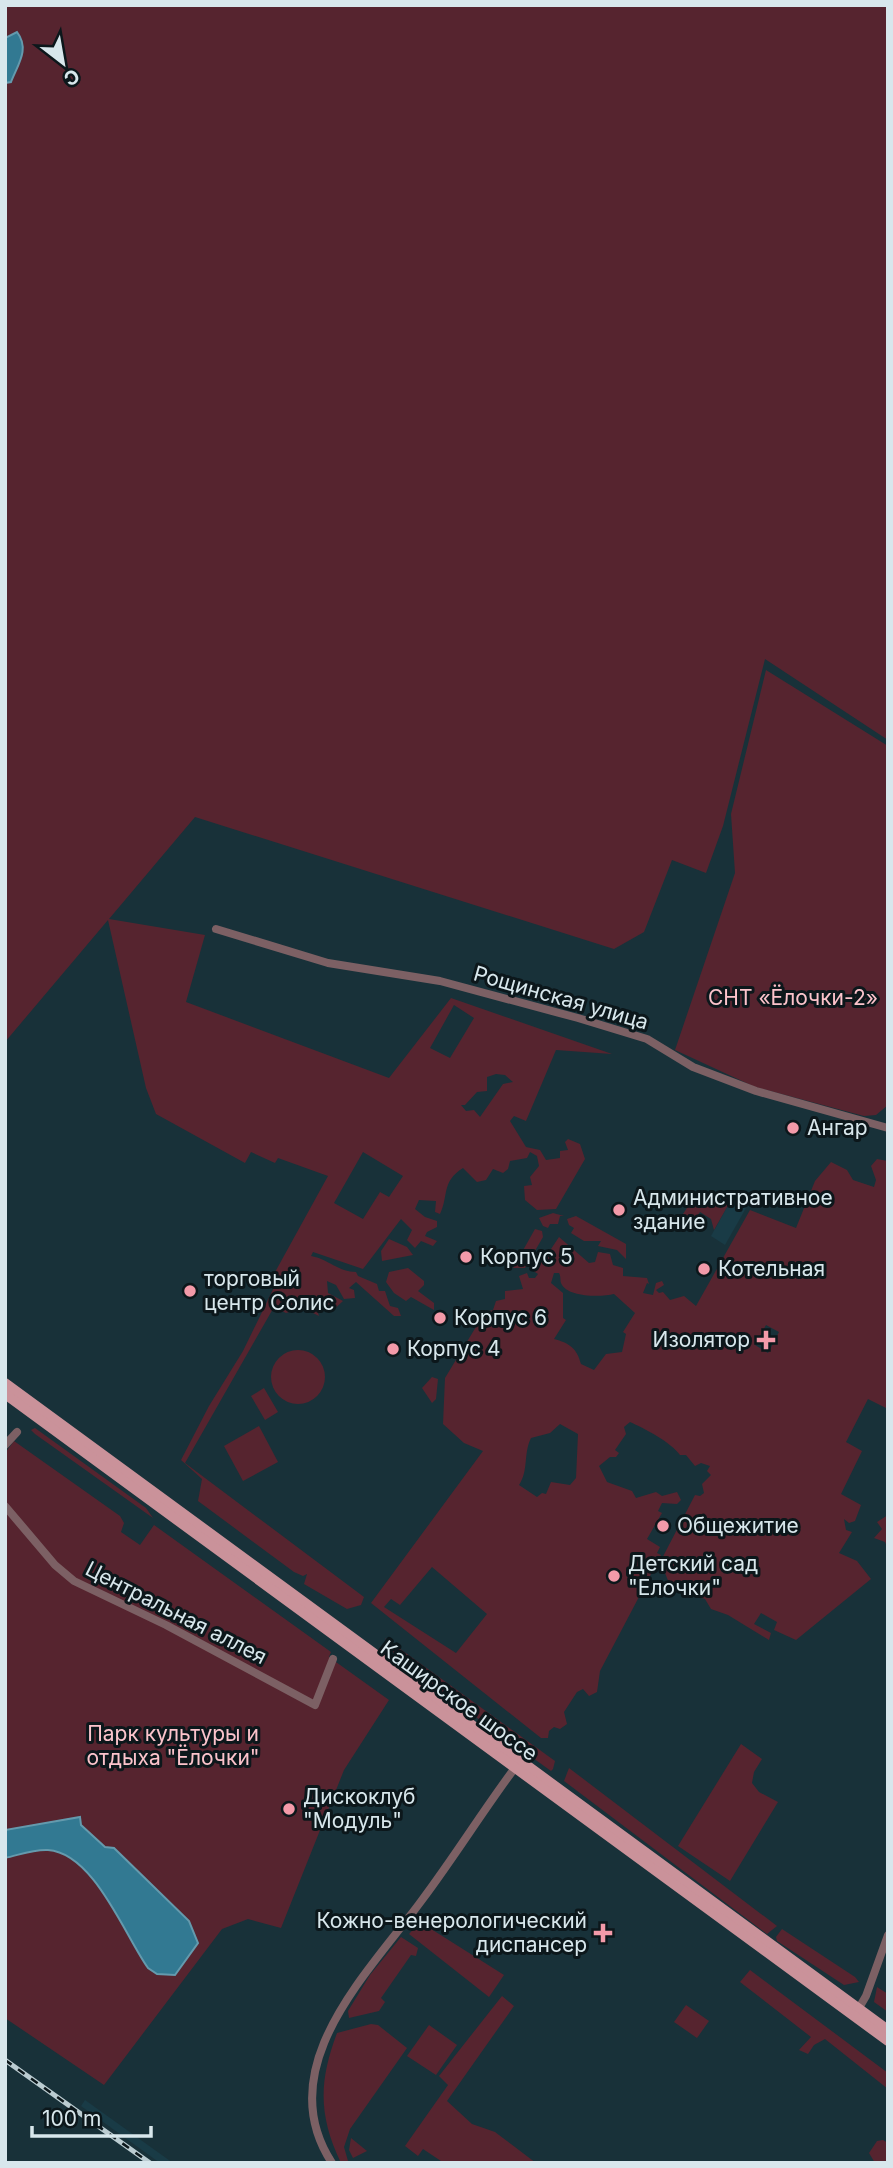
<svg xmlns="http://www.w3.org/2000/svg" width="893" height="2168" font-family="Inter,sans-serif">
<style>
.built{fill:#193b46}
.green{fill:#56242f;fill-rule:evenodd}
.water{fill:#327992;stroke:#649aad;stroke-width:2}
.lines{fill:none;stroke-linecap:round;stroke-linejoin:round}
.minor{stroke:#7c6064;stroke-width:8}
.major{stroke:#ca929a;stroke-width:10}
.rail-casing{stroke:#bbccd1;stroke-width:5}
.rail{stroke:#0c171b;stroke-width:2.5;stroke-dasharray:8;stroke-linecap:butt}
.poi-dot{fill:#f39aa9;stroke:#0c171b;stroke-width:2.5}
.labels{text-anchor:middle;stroke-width:6;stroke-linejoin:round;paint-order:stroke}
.street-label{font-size:21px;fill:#d8e7ec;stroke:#0c171b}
.park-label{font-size:21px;fill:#fcc3cb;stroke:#0c171b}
.poi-label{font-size:21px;fill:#d8e7ec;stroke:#0c171b;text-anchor:start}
</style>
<rect width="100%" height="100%" fill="#183139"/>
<!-- built -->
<g class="built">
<polygon points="731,1200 746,1208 725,1245 711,1236"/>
<polygon points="85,2100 173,2163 160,2163 81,2106"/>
</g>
<!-- green -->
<g class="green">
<path d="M5,5H888V740L765,659L723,826L706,873L672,860L644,932L614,949L195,817L109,919L205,935L186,1002L389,1078L451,998L612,1054L556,1050L526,1121L514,1116L510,1121L526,1147L540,1150L546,1160L560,1158V1151L568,1150L565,1142L568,1139L580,1144L585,1159L556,1209L537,1210L525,1200L524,1186L532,1185L530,1177L539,1166L537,1156L530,1152L527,1158L510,1161L508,1169L503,1173L493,1169L486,1180L477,1182L463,1168C441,1182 449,1195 440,1214L435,1212L436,1201L419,1200L415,1209L425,1217L437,1221V1227L427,1232L425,1236L437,1241L433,1246L421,1241L415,1248L407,1240L412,1230L401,1219L363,1269L313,1252L311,1256C328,1259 339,1272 356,1272L358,1276L377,1284L379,1291H385L390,1306L398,1308L401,1316H394L356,1282L349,1288L354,1290L355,1298L344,1299L336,1285L327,1281L328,1293L343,1301L331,1312L319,1305L316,1307L319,1316L303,1308L286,1313L274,1307L185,1463L364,1597L361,1605L347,1609L304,1584L307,1574L303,1576L294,1572L198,1501L202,1479L181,1460L209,1406L243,1351L279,1277L274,1274L328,1176L278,1158L275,1163L251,1152L245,1163L156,1114L146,1088L108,920L5,1042ZM454,1005L474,1018L450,1058L430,1048ZM496,1074L505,1075L513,1082L503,1084L480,1117L474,1110L466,1111L461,1105H465L477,1092L487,1091V1077ZM363,1152L403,1176L389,1197L380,1192L363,1219L334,1203Z"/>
<polygon points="766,670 888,746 888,1105 876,1115 864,1116 755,1087 675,1050 735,873 731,814"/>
<path d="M877,1159L888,1161V1409L868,1399L846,1442L862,1451L841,1494L861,1505L855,1521L849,1523L844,1519L846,1530L852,1532L839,1553L857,1561L871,1579L796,1640L774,1630L777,1622L761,1613L754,1624L771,1633L769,1640L728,1615L711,1609L705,1599L671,1588L665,1573L657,1568L695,1495L700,1496L704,1493L702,1484L711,1475L707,1471L710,1466L701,1463L695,1466L686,1455H680C672,1443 644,1428 630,1422L624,1427L626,1434L615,1450L619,1453L616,1457H610L599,1466L607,1482L632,1491L636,1498L656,1492L662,1496L677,1492L681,1500L677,1504L662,1503L658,1511L662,1513L647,1539L660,1547L657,1553L661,1555L600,1671L597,1692L589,1696L583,1689L577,1692L564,1712L567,1724L560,1729L554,1727L549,1731L548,1738H541L371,1603L483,1451L464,1443L443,1424L445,1378L485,1312L493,1310L496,1301L505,1299V1291L523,1289L519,1276L527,1273L529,1278H535L538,1274L532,1270L536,1263L545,1258L559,1237L589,1263L595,1262L598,1252L610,1254L613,1265L623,1268V1276L647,1278L649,1284L647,1283L643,1293L653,1295L656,1283L662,1281L664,1285L656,1290L659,1293L663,1292L670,1300L684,1296L696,1306L750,1210L796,1228L815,1181L831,1162L847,1170L853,1180L874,1187L876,1180L871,1166ZM554,1273H559C561,1276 560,1280 561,1283C567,1298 602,1297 614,1294L635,1313L623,1332L626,1334L622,1352L606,1354L594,1370L581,1364C577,1348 569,1343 554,1339L566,1320L563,1318V1293L551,1283ZM766,1325L779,1332L768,1353L755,1345ZM560,1424L578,1434L576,1478L570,1485L551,1482L546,1494L542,1493L537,1497L519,1485C529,1470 523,1454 531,1438L550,1433ZM432,1567L487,1614L456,1653L384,1607L391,1599L400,1605Z"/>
<polygon points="692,1192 718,1206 725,1196 731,1200 714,1230 711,1219 700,1212 691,1225 681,1217 687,1208 683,1203"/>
<polygon points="553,1213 564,1216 560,1216 558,1224 550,1224 548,1228 543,1226 539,1218"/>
<polygon points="576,1216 626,1244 626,1259 617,1250 598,1246 601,1241 584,1241 571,1233 574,1228 569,1225 567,1219"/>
<polygon points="535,1229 542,1231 543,1237 525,1268 513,1268"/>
<polygon points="389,1239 407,1247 413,1255 382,1261 381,1251"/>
<polygon points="408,1268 424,1281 424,1285 418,1291 434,1303 434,1310 411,1297 406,1301 394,1293 386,1282 389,1272"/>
<circle cx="298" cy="1377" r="27"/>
<polygon points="432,1377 438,1379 436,1399 432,1403 422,1388"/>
<polygon points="264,1388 278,1412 265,1420 251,1396"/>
<polygon points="259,1426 278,1462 243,1481 224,1446"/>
<polygon points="35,1428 146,1508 153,1518 35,1434 31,1430"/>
<polygon points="14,1441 120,1516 124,1523 121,1532 140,1545 154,1525 331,1652 329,1657 389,1700 344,1770 281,1928 248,1919 222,1929 104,2085 5,2018 5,1453"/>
<polygon points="888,1515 888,1549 885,1542 874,1538 882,1529 877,1522"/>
<polygon points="385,1638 555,1761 553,1769 551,1771 398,1661"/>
<polygon points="741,1744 762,1759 754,1772 752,1783 759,1792 778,1802 730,1881 678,1846"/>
<polygon points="569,1768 777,1926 767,1934 564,1781"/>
<polygon points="420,1922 504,1975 489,1997 409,1934"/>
<polygon points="782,1929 855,1977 859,1982 844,1985 777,1941 776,1937"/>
<polygon points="401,1937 418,1948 416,1956 411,1955 381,1998 385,2002 379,2011 349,2018 348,2011 370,1975"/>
<polygon points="750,1970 888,2073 888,2089 825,2039 814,2045 808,2054 799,2050 811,2037 740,1982"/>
<polygon points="877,1987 888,1994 888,2012 874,2002"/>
<polygon points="502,1996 514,2006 447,2101 472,2124 495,2132 536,2163 444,2163 423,2149 418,2156 405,2146 448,2085 439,2076"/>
<polygon points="686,2005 709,2021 697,2038 674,2022"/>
<path d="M371,2024L378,2025L407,2048L350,2129L344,2147L348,2161L341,2163C318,2115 319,2081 337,2033Z"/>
<polygon points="429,2025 457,2045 436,2075 407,2056"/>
<polygon points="351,2138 367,2151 353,2158 349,2150"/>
<polygon points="883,2140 888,2143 888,2163 875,2163 869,2153 877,2141"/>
</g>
<!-- water -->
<g class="water">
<path d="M17,32C30,49 18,64 11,82L5,83V38Z"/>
<path d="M80,1817L81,1825L105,1847L114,1848L189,1921L198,1943L175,1975L157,1974L148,1968C125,1936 94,1853 48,1850C34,1849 19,1855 5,1858V1830Z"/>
</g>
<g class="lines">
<!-- minor -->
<g class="minor">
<polyline points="216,929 328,963 440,981 578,1018 647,1039 693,1067 756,1091 888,1128"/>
<polyline points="5,1445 17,1432"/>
<polyline points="5,1506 55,1565 74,1581 166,1625 315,1705 333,1659"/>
<polyline points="856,2013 866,1996 888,1935"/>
<path d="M332,2163C269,2067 370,1971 422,1900C455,1856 484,1809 517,1765"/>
</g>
<!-- major -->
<g class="major">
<polyline points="5,1383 888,2030"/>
<polyline points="5,1394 888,2041"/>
</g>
<!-- rail casing -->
<g class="rail-casing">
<polyline id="rail" points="5,2060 150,2163"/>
</g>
<!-- rail -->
<use href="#rail" class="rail"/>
</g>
<!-- markers -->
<g class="poi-dot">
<circle cx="793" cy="1128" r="7"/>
<circle cx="619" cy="1210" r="7"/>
<circle cx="466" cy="1257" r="7"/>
<circle cx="704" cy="1269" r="7"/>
<circle cx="190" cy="1291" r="7"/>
<circle cx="440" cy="1318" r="7"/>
<path d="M762.5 1329.5h7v7h7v7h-7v7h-7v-7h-7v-7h7z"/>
<circle cx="393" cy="1349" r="7"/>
<circle cx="663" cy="1526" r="7"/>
<circle cx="614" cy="1576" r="7"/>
<circle cx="289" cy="1809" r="7"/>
<path d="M599.5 1922.5h7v7h7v7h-7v7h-7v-7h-7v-7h7z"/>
</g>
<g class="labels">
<!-- street labels -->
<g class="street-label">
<text transform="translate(561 998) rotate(16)" y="7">Рощинская улица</text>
<text transform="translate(176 1613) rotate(27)" y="7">Центральная аллея</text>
<text transform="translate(459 1701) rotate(36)" y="7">Каширское шоссе</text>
</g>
<!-- park labels -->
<g class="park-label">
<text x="793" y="1005">СНТ «Ёлочки-2»</text>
<text x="173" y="1741">Парк культуры и<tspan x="173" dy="24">отдыха "Ёлочки"</tspan></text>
</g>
<!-- poi labels -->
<g class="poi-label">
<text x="807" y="1135">Ангар</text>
<text x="633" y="1205">Административное<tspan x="633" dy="24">здание</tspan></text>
<text x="480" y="1264">Корпус 5</text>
<text x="718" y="1276">Котельная</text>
<text x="204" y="1286">торговый<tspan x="204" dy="24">центр Солис</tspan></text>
<text x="454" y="1325">Корпус 6</text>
<text x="750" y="1347" text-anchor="end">Изолятор</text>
<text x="407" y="1356">Корпус 4</text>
<text x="677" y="1533">Общежитие</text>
<text x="628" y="1571">Детский сад<tspan x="628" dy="24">"Елочки"</tspan></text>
<text x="303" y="1804">Дискоклуб<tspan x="303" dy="24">"Модуль"</tspan></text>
<text x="587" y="1928" text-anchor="end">Кожно-венерологический<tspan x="587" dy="24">диспансер</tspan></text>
</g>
</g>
<!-- border -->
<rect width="893" height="2168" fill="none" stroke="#d8e7ec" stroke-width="14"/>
<!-- north arrow -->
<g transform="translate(63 63) rotate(149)" stroke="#0c171b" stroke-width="5" paint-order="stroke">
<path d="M0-5L12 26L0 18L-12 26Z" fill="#d8e7ec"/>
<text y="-10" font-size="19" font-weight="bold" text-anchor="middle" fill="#d8e7ec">С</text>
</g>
<!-- scale -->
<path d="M32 2126v10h119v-10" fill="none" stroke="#d8e7ec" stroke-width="3.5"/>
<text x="42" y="2126" font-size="21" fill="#d8e7ec" stroke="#0c171b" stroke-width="5" paint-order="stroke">100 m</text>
</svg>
